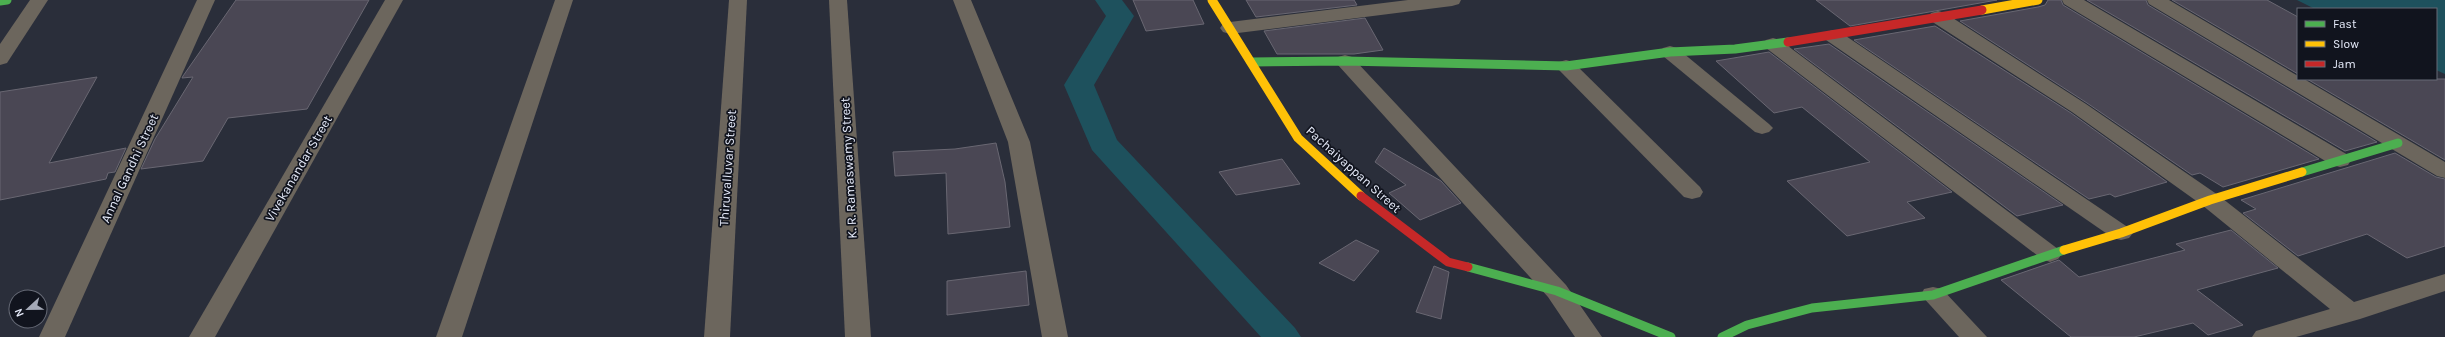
<svg xmlns="http://www.w3.org/2000/svg" width="2445" height="337" font-family="Karla,sans-serif">
<style>
.water{fill:#1e515d}
.lines{fill:none;stroke-linecap:round;stroke-linejoin:round}
.canal{fill:#1e515d;fill-rule:evenodd}
.building{fill:#4a4754;stroke:#696772}
.street{fill:#6c665d;fill-rule:evenodd}
.fast{stroke:#4caf50;stroke-width:9}
.slow{stroke:#ffc107;stroke-width:9}
.jam{stroke:#c62828;stroke-width:9}
.labels{text-anchor:middle;stroke-width:3.5;stroke-linejoin:round;paint-order:stroke}
.street-label{font-size:13px;fill:#e6ebfa;stroke:#11141e}
</style>
<rect width="100%" height="100%" fill="#2a2e3a"/>
<!-- water -->
<polygon class="water" points="2297,0 2445,0 2445,74 2436,70 2436,9 2315,9"/>
<g class="lines">
<!-- canal -->
<polygon class="canal" points="1095,0 1122,0 1134,16 1094,85 1117,140 1295,328 1301,337 1261,337 1092,150 1064,85 1106,16"/>
</g>
<!-- building -->
<g class="building">
<polygon points="236,0 369,0 307,109 228,118 203,161 141,169 155,139 193,77 182,78 183,76"/>
<polygon points="1133,0 1193,0 1204,24 1146,31"/>
<polygon points="1246,0 1354,0 1357,5 1256,17"/>
<polygon points="1816,0 1997,0 1850,26"/>
<polygon points="2048,0 2061,0 2063,5 2319,159 2223,187 2200,173 2192,175 2087,103 1960,21 2038,7 2045,5"/>
<polygon points="2087,0 2146,0 2148,5 2377,142 2345,151"/>
<polygon points="2172,0 2267,0 2298,17 2298,74"/>
<polygon points="1365,18 1383,50 1354,54 1277,54 1264,31"/>
<polygon points="1935,26 2071,113 2167,182 2115,197 2110,194 2089,199 1854,40"/>
<polygon points="1829,44 2063,205 2017,216 1794,49"/>
<polygon points="1769,52 1952,192 1907,202 1925,218 1847,236 1787,181 1870,162 1802,107 1774,113 1716,61"/>
<polygon points="97,77 49,163 126,148 115,172 108,173 106,179 0,200 0,92"/>
<polygon points="2307,79 2445,79 2445,160 2406,137"/>
<polygon points="996,143 1005,182 1010,227 948,234 946,173 895,176 893,152 955,149"/>
<polygon points="1384,148 1441,181 1461,203 1420,220 1389,193 1406,185 1375,162"/>
<polygon points="2395,153 2436,177 2445,179 2445,246 2407,258 2367,234 2298,256 2243,213 2256,209 2241,200"/>
<polygon points="1282,159 1300,184 1236,195 1219,172"/>
<polygon points="2231,230 2278,268 2197,290 2243,325 2208,335 2193,323 2134,337 2071,337 2001,280 2059,260 2079,277 2185,250 2176,244"/>
<polygon points="1356,240 1379,251 1354,281 1319,263"/>
<polygon points="1434,266 1449,272 1441,319 1416,312"/>
<polygon points="1026,271 1029,305 947,315 947,281"/>
</g>
<g class="lines">
<!-- street -->
<g class="street">
<polygon points="30,0 48,0 7,63 0,65 0,44"/>
<polygon points="197,0 215,0 65,337 39,337"/>
<polygon points="385,0 403,0 215,337 189,337"/>
<polygon points="555,0 573,0 462,337 436,337"/>
<polygon points="729,0 747,0 730,337 704,337"/>
<polygon points="829,0 847,0 871,337 845,337"/>
<polygon points="953,0 971,0 1030,142 1068,337 1042,337 1008,142"/>
<polygon points="1408,0 1461,0 1459,4 1452,6 1230,34 1223,32 1220,28 1223,24 1230,22"/>
<polygon points="2062,0 2084,0 2348,155 2351,160 2348,165 2340,167 2332,165 2064,4"/>
<polygon points="2147,0 2169,0 2298,76 2298,79 2304,79 2445,162 2445,178 2437,176 2149,4"/>
<polygon points="1938,11 1945,13 2086,104 2218,195 2354,302 2445,274 2445,291 2360,319 2296,337 2252,337 2256,331 2330,309 2202,205 2072,112 1931,21 1929,17 1931,13"/>
<polygon points="1833,30 1840,32 2129,228 2133,233 2129,238 2121,240 2113,238 1826,40 1823,36 1826,32"/>
<polygon points="1773,38 1780,40 2058,249 2062,254 2058,259 2050,262 2042,259 1766,48 1763,44 1766,40"/>
<polygon points="1670,46 1677,48 1769,124 1773,128 1769,132 1762,134 1755,132 1663,56 1660,52 1663,48"/>
<polygon points="1345,55 1352,57 1566,285 1602,337 1575,337 1548,297 1338,65 1335,61 1338,57"/>
<polygon points="1566,60 1573,62 1700,187 1703,192 1700,197 1692,199 1684,197 1559,70 1556,66 1559,62"/>
<polygon points="1933,287 1942,289 1987,337 1959,337 1921,295 1924,289"/>
</g>
<!-- fast -->
<g class="fast">
<polyline points="0,1 7,0"/>
<polyline points="1251,62 1345,61 1566,66 1670,52 1735,49 1788,42"/>
<polyline points="2302,172 2398,143"/>
<polyline points="1468,267 1557,291 1671,337"/>
<polyline points="1722,337 1747,325 1812,308 1933,295 2064,250"/>
</g>
<!-- slow -->
<g class="slow">
<polyline points="1212,0 1298,138 1361,196"/>
<polyline points="1982,10 2038,0"/>
<polyline points="2064,250 2121,233 2210,200 2302,172"/>
</g>
<!-- jam -->
<g class="jam">
<polyline points="1788,42 1982,10"/>
<polyline points="1361,196 1448,262 1468,267"/>
</g>
</g>
<g class="labels">
<!-- street labels -->
<g class="street-label">
<text transform="translate(129 168) rotate(-65)" y="5">Annal Gandhi Street</text>
<text transform="translate(298 168) rotate(-60)" y="5">Vivekanandar Street</text>
<text transform="translate(727 168) rotate(-86)" y="5">Thiruvalluvar Street</text>
<text transform="translate(848 168) rotate(-93)" y="5">K. R. Ramaswamy Street</text>
<text transform="translate(1354 169) rotate(42)" y="5">Pachaiyappan Street</text>
</g>
</g>
<!-- legend -->
<rect x="2297" y="8" width="140" height="72" fill="#11141e" stroke="#666a76"/>
<rect x="2305" y="21" width="20" height="6" fill="#4caf50" stroke="#666a76"/>
<text x="2333" y="28" font-size="12" fill="#e6ebfa">Fast</text>
<rect x="2305" y="41" width="20" height="6" fill="#ffc107" stroke="#666a76"/>
<text x="2333" y="48" font-size="12" fill="#e6ebfa">Slow</text>
<rect x="2305" y="61" width="20" height="6" fill="#c62828" stroke="#666a76"/>
<text x="2333" y="68" font-size="12" fill="#e6ebfa">Jam</text>
<!-- north arrow -->
<g transform="translate(28 309) rotate(248)"><circle r="19" fill="#11141e" stroke="#666a76"/>
<path d="M0-3L7 15L0 10L-7 15Z" fill="#a4a9b7"/>
<text y="-6" font-size="11" font-weight="bold" text-anchor="middle" fill="#e6ebfa">N</text>
</g>
</svg>
